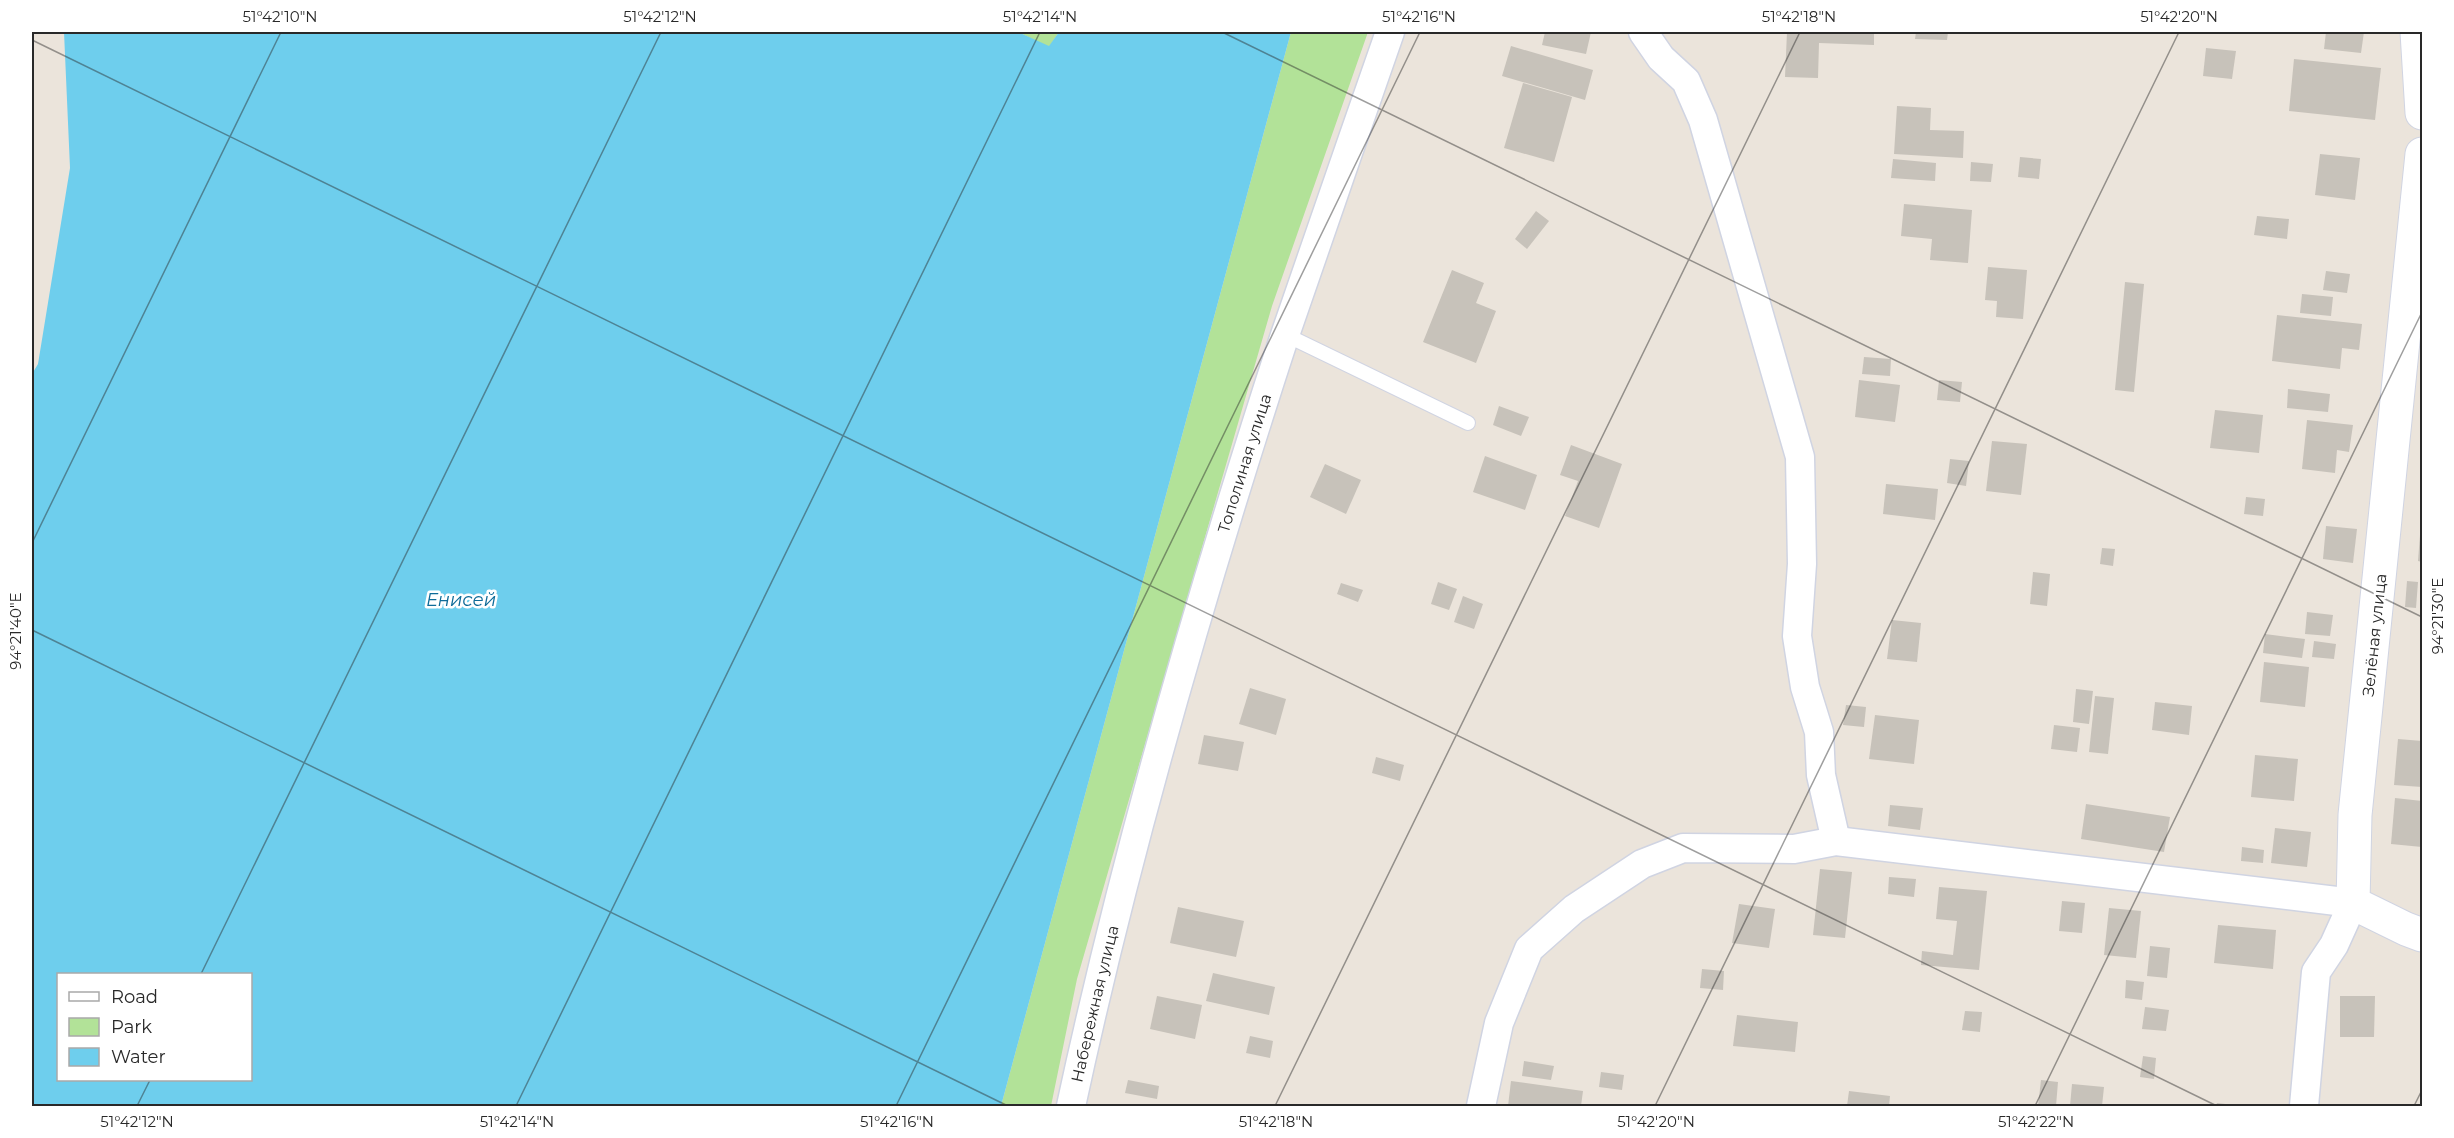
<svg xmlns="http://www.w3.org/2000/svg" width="2454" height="1138" font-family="Montserrat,sans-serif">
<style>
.green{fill:#b2e298}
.water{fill:#6eceed;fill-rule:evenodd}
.building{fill:#c7c2ba}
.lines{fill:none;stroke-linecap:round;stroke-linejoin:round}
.service-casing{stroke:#d0d4e2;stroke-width:16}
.minor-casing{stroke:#d0d4e2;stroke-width:31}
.tertiary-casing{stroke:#d0d4e2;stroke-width:35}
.service{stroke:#fff;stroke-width:14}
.minor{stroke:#fff;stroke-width:28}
.tertiary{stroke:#fff;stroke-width:33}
.ticks{fill:none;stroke:#292929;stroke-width:1.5;stroke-opacity:0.45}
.labels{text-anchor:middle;stroke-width:5;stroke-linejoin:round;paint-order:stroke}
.street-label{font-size:16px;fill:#292929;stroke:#fff}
.water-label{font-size:18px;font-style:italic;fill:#0e6b98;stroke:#fff}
.neatline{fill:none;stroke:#292929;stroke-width:2}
.ticks-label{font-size:15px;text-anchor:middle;fill:#292929}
</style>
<rect width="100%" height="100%" fill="#ebe4db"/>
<!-- green -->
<g class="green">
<polygon points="1018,32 1059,32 1049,47"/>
<polygon points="1291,32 1368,32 1272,306 1077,979 1051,1106 1001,1106"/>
</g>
<!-- water -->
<path class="water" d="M64,32H1018L1049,46L1059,32H1291L1001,1106H32V374L38,364L70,168ZM58,974H250V1080H58Z"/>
<!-- building -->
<g class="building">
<polygon points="1545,32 1591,32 1586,54 1542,45"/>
<polygon points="1787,32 1874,32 1874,45 1819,43 1818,78 1785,77"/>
<polygon points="1916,32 1948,32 1947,40 1915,39"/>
<polygon points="2326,32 2364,32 2361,53 2324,49"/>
<polygon points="1511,46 1593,70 1585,100 1502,76"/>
<polygon points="2206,48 2236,51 2232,79 2203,76"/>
<polygon points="2294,59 2381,68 2375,120 2289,111"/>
<polygon points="1523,83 1572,97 1554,162 1504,148"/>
<polygon points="1897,106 1931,108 1930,130 1964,131 1963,158 1894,154"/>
<polygon points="2320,154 2360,158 2355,200 2315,195"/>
<polygon points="2020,157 2041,159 2039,179 2018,177"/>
<polygon points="1893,159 1936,163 1935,181 1891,178"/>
<polygon points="1971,162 1993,164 1991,182 1970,181"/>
<polygon points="1904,204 1972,210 1968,263 1930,260 1932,239 1901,236"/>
<polygon points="1536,211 1549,221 1527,249 1515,239"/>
<polygon points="2257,216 2289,219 2287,239 2254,235"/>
<polygon points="1988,267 2027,270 2023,319 1996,317 1997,301 1985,300"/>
<polygon points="1452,270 1484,283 1476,303 1496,311 1476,363 1423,342"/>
<polygon points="2326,271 2350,274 2347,293 2323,290"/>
<polygon points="2125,282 2144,284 2134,392 2115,390"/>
<polygon points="2302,294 2333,297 2331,316 2300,313"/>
<polygon points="2277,315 2362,324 2359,350 2342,348 2340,369 2272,361"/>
<polygon points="1864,357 1891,359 1890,376 1862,374"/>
<polygon points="1859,380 1900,385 1895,422 1855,417"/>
<polygon points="1939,380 1962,382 1960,402 1937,400"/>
<polygon points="2288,389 2330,394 2328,412 2287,408"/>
<polygon points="1499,406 1529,417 1521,436 1493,425"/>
<polygon points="2215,410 2263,415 2259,453 2210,448"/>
<polygon points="2307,420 2353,425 2349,452 2337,450 2335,473 2302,469"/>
<polygon points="1992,441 2027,444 2021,495 1986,491"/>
<polygon points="1571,445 1622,464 1599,528 1565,516 1578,481 1560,475"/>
<polygon points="1485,456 1537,475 1525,510 1473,492"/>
<polygon points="1950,459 1969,461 1966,486 1947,483"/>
<polygon points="1325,464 1361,480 1346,514 1310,497"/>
<polygon points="1886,484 1938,489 1935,520 1883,514"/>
<polygon points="2246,497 2265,499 2263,516 2244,514"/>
<polygon points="2421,522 2422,522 2422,562 2418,561"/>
<polygon points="2326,526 2357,529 2353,563 2323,559"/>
<polygon points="2102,548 2115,549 2113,566 2100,564"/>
<polygon points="2033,572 2050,574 2047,606 2030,604"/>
<polygon points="2407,581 2418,582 2416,608 2405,607"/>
<polygon points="1438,582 1457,589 1449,610 1431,604"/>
<polygon points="1341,583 1363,590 1358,602 1337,594"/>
<polygon points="1463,596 1483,604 1474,629 1454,622"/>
<polygon points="2307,612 2333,615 2330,636 2305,634"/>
<polygon points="1892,620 1921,623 1917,662 1887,659"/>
<polygon points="2265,634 2305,639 2302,658 2263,653"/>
<polygon points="2314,641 2336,644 2334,659 2312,657"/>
<polygon points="2264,662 2309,667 2305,707 2260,702"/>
<polygon points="1250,688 1286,699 1276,735 1239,724"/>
<polygon points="2076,689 2093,691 2089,724 2073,722"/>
<polygon points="2095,696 2114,698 2108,754 2089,752"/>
<polygon points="2155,702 2192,706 2189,735 2152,730"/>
<polygon points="1846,705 1866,707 1864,727 1843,725"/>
<polygon points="1875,715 1919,720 1914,764 1869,759"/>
<polygon points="2054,725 2080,728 2077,752 2051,749"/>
<polygon points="1204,735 1244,742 1238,771 1198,764"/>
<polygon points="2398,739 2422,741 2422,787 2394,785"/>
<polygon points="2255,755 2298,759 2294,801 2251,797"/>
<polygon points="1376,757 1404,765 1400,781 1372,773"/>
<polygon points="2395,798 2422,801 2422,847 2391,844"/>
<polygon points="2086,804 2170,817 2164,852 2081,839"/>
<polygon points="1890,805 1923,808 1920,830 1888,826"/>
<polygon points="2275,828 2311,832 2307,867 2271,863"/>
<polygon points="2242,847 2264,850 2263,863 2241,861"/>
<polygon points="1820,869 1852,872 1845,938 1813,935"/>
<polygon points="1889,877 1916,879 1914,897 1888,894"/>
<polygon points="1939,887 1987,891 1979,970 1921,965 1922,951 1953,955 1957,921 1936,919"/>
<polygon points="2062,901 2085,903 2082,933 2059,931"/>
<polygon points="1739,904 1775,909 1769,948 1732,943"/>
<polygon points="1178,907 1244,921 1236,957 1170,943"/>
<polygon points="2109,908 2141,911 2136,958 2104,955"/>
<polygon points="2218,925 2276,930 2273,969 2214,963"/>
<polygon points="2150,946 2170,948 2167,978 2147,976"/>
<polygon points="1702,969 1724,971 1723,990 1700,988"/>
<polygon points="1213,973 1275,987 1269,1015 1206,1001"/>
<polygon points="2126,980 2144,982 2142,1000 2125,998"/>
<polygon points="1157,996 1202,1005 1195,1039 1150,1029"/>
<polygon points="2340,996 2375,996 2374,1037 2340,1037"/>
<polygon points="2145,1007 2169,1010 2166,1031 2142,1029"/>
<polygon points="1965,1011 1982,1012 1980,1032 1962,1030"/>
<polygon points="1737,1015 1798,1022 1795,1052 1733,1046"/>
<polygon points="1250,1036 1273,1041 1270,1058 1246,1053"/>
<polygon points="2143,1056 2156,1058 2154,1079 2140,1077"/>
<polygon points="1524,1061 1554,1066 1551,1080 1522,1076"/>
<polygon points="1601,1072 1624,1075 1622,1090 1599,1087"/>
<polygon points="1128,1080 1159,1086 1157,1099 1125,1093"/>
<polygon points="2041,1080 2058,1082 2056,1106 2038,1106"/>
<polygon points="1511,1081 1583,1091 1581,1106 1508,1106"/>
<polygon points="2072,1084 2104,1087 2102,1106 2070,1106"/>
<polygon points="1849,1091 1890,1096 1889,1106 1847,1106"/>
<polygon points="2217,1103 2234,1105 2234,1106 2216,1106"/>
</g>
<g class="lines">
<!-- service casing -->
<g class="service-casing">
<polyline id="service" points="1286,335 1468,423"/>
</g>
<!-- minor casing -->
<g class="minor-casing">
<g id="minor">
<polyline points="1643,32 1661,58 1686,81 1703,120 1800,457 1802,564 1797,636 1805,687 1819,732 1821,775 1836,841"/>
<path id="s1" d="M1071,1106C1127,846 1202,589 1285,335C1319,234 1355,133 1390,32"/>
<polyline points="1481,1106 1499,1023 1529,949 1574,909 1642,864 1683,848 1794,849 1836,841 2353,903 2334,945 2316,972 2304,1106"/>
</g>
</g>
<!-- tertiary casing -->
<g class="tertiary-casing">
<g id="tertiary">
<polyline points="2417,32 2422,113"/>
<polyline points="2422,154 2355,815 2353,903 2406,929 2422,935"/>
</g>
</g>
<!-- service -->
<use href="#service" class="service"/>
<!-- minor -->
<use href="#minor" class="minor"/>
<!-- tertiary -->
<use href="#tertiary" class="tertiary"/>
</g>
<!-- ticks -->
<path class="ticks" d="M1222,32L2422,617M32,40L2217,1106M32,543L281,32M32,630L1008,1106M201,974L661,32M137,1106L150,1080M516,1106L1040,32M896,1106L1420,32M1275,1106L1800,32M1655,1106L2179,32M2035,1106L2422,312M2414,1106L2422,1090"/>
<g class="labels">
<!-- street labels -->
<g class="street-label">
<text dy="6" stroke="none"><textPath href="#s1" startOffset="666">Тополиная улица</textPath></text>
<text transform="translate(2374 635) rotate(-84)" y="6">Зелёная улица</text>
<text dy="6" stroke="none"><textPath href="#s1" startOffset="105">Набережная улица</textPath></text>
</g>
<!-- water labels -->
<g class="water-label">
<text x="461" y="606">Енисей</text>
</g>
</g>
<!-- border -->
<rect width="2454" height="1138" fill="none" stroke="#ffffff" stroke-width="66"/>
<!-- legend -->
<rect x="57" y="973" width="195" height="108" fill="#ffffff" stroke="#a9a9a9" stroke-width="1.5"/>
<rect x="69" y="992" width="30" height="9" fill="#ffffff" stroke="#a9a9a9" stroke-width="1.5"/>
<text x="111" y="1003" font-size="18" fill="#292929">Road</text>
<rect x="69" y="1018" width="30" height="18" fill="#b2e298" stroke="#a9a9a9" stroke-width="1.5"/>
<text x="111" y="1033" font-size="18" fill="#292929">Park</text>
<rect x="69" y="1048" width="30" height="18" fill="#6eceed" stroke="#a9a9a9" stroke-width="1.5"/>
<text x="111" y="1063" font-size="18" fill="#292929">Water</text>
<rect x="33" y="33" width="2388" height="1072" class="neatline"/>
<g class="ticks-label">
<text x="280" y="22">51°42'10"N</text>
<text x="660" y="22">51°42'12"N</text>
<text x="1040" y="22">51°42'14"N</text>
<text x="1419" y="22">51°42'16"N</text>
<text x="1799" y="22">51°42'18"N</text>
<text x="2179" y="22">51°42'20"N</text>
<text transform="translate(2438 616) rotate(-90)" y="5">94°21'30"E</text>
<text transform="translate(16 631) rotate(-90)" y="5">94°21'40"E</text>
<text x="137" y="1127">51°42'12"N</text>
<text x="517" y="1127">51°42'14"N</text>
<text x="897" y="1127">51°42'16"N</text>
<text x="1276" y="1127">51°42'18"N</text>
<text x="1656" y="1127">51°42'20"N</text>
<text x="2036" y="1127">51°42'22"N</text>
</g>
</svg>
